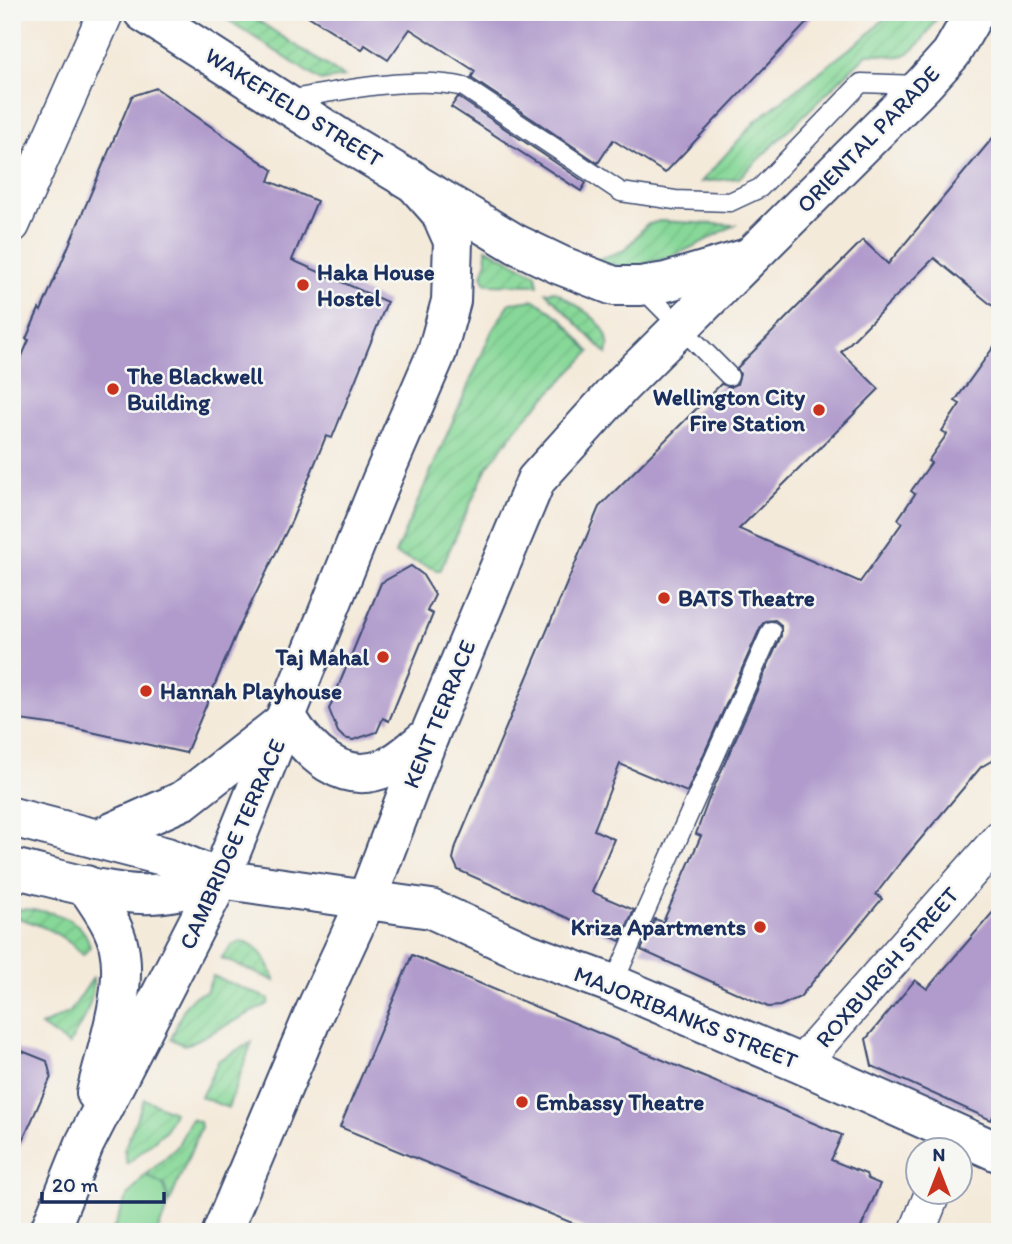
<svg xmlns="http://www.w3.org/2000/svg" width="1012" height="1244" font-family="Itim,sans-serif">
<style>
.grass{fill:#87d898;stroke:#51847b;stroke-width:2}
.garden{fill:url(#garden-furrows);stroke:#51847b;stroke-width:2}
.building{fill:#b19bcc}
.lines{fill:none;stroke-linecap:round;stroke-linejoin:round}
.service-casing{stroke:#3c4b71;stroke-width:21}
.minor-casing{stroke:#3c4b71;stroke-width:38}
.tertiary-casing{stroke:#3c4b71;stroke-width:42}
.primary-casing{stroke:#3c4b71;stroke-width:42}
.service{stroke:#fff;stroke-width:18}
.minor{stroke:#fff;stroke-width:35}
.tertiary{stroke:#fff;stroke-width:38}
.primary{stroke:#fff;stroke-width:38}
.poi-dot{fill:#c8321e;stroke:#f6f6f2;stroke-width:2.5}
.labels{text-anchor:middle;stroke-width:5;stroke-linejoin:round;paint-order:stroke}
.street-label{font-size:23px;fill:#1b2f5e;stroke:#f6f6f2}
.poi-label{font-size:23px;font-weight:bold;fill:#1b2f5e;stroke:#f6f6f2;text-anchor:start}
</style>
<defs>
<pattern id="garden-furrows" width="10" height="10" patternUnits="userSpaceOnUse" patternTransform="scale(1.75)"><rect width="10" height="10" fill="#87d898"/><path d="M-1 1l2-2M0 10L10 0M9 11l2-2" fill="none" stroke="#74ba85"/></pattern>
</defs>
<rect width="100%" height="100%" fill="#f6f6f2"/>
<filter id="ink" filterUnits="userSpaceOnUse"><feTurbulence type="fractalNoise" baseFrequency=".0143" numOctaves="2"/><feDisplacementMap in="SourceGraphic" scale="14" xChannelSelector="R" yChannelSelector="G"/><feConvolveMatrix kernelMatrix="1 2 1 2 8 2 1 2 1" color-interpolation-filters="sRGB"/></filter>
<filter id="wash" filterUnits="userSpaceOnUse"><feTurbulence type="fractalNoise" baseFrequency=".00686" numOctaves="4" result="noise"/><feDisplacementMap in="SourceGraphic" scale="28" xChannelSelector="R" yChannelSelector="G"/><feGaussianBlur stdDeviation="1.57" result="paint"/><feColorMatrix in="noise" values="0 0 0 0 0 0 0 0 0 0 0 0 0 0 0 0 0 1.4 0 .05"/><feComposite in="paint" operator="in"/></filter>
<g filter="url(#wash)">
<rect width="100%" height="100%" fill="#f4eada"/>
<!-- grass -->
<path class="grass" d="M145,1175C151,1179 156,1179 161,1183C178,1194 163,1218 157,1232H112L126,1198Z"/>
<!-- garden -->
<g class="garden">
<polygon points="216,12 245,12 344,77 321,81"/>
<path d="M891,12H941C931,26 918,54 900,56C890,58 879,52 867,54L739,178L701,182L757,120L870,33Z"/>
<path d="M660,221L734,225C703,242 661,266 625,266C614,266 602,263 591,262L625,250L646,225Z"/>
<polygon points="486,248 536,274 538,285 486,284 482,275 487,260"/>
<path d="M555,291C576,306 616,324 607,354L546,292Z"/>
<polygon points="535,300 562,319 590,352 526,417 487,467 440,571 395,554 492,331 510,303"/>
<path d="M14,909C42,909 84,914 90,947L83,955C64,934 39,924 12,916Z"/>
<path d="M243,941C261,947 269,964 275,981L221,958L232,945Z"/>
<path d="M213,976L269,999L268,1004L191,1043L184,1045L171,1039C179,1021 184,995 206,992Z"/>
<path d="M93,978C95,1004 81,1023 69,1045L41,1026L70,1012Z"/>
<polygon points="252,1042 228,1108 201,1097 219,1060"/>
<polygon points="144,1099 174,1112 165,1131 127,1164 124,1150"/>
<polygon points="191,1119 200,1122 201,1127 169,1204 164,1185 146,1175 177,1147"/>
</g>
<g id="blocks">
<!-- building -->
<g class="building">
<polygon points="302,12 817,12 665,173 613,140 598,163 471,78 475,71 410,29 388,60 365,45 362,50"/>
<polygon points="156,88 273,170 269,181 317,201 292,260 387,302 332,438 326,436 292,520 237,632 186,753 64,726 12,719 12,379 29,340 26,339 39,309 41,311 132,96"/>
<polygon points="458,97 586,183 581,191 451,107"/>
<polygon points="1000,129 1000,312 934,258 841,352 879,389 739,529 860,582 902,523 898,519 915,494 911,491 931,463 928,461 947,434 942,431 960,404 955,401 1000,338 1000,756 981,767 897,867 876,894 882,899 800,997 780,1006 768,1007 641,950 655,919 663,922 701,836 696,834 708,801 781,636 781,625 775,620 765,621 761,626 687,792 620,764 594,830 614,839 592,892 634,910 620,941 458,870 453,859 456,846 599,507 721,384 731,387 737,384 740,374 737,368 863,240 888,264"/>
<polygon points="411,566 422,574 435,595 427,611 433,614 389,721 383,718 377,732 353,740 344,738 338,732 329,709 381,583"/>
<polygon points="1000,904 1000,1103 991,1120 872,1066 866,1039 915,980 927,989"/>
<polygon points="412,955 842,1135 831,1160 866,1174 868,1179 880,1184 859,1232 594,1232 340,1127"/>
<polygon points="12,1047 47,1061 51,1077 12,1165"/>
</g>
</g>
</g>
<g filter="url(#ink)">
<use href="#blocks" fill-opacity="0" stroke="#3c4b71" stroke-width="2"/>
<g class="lines">
<!-- service casing -->
<g class="service-casing">
<g id="service">
<path d="M287,100C338,91 414,75 464,87L621,192L675,200L730,202L760,188L861,83L919,85"/>
<polyline points="640,286 729,376"/>
<polyline points="613,984 771,631"/>
</g>
</g>
<!-- minor casing -->
<g class="minor-casing">
<g id="minor">
<polyline points="12,225 106,12"/>
<polyline points="801,1064 1000,838"/>
<polyline points="917,1232 933,1192"/>
</g>
</g>
<!-- tertiary casing -->
<g class="tertiary-casing">
<g id="tertiary">
<polyline points="12,817 167,857 220,879 431,909 528,953 613,984 801,1064 1000,1153"/>
<path d="M12,868C52,877 112,896 151,894C175,893 198,886 220,879"/>
</g>
</g>
<!-- primary casing -->
<g class="primary-casing">
<g id="primary">
<polyline points="143,12 349,144 516,244 560,265 614,286 640,286 666,282 748,258"/>
<path d="M288,719C308,752 343,786 385,768C400,762 415,747 429,736"/>
<polyline points="97,839 184,800 286,720"/>
<path d="M86,885C98,904 115,925 119,948C128,990 106,1051 96,1093"/>
<polyline points="49,1232 85,1143 220,879 382,479 437,352 451,301 453,241 440,212 410,178"/>
<polyline points="222,1232 315,1011 367,899 429,736 536,480 621,386 923,85 951,54 975,12"/>
</g>
</g>
<!-- service -->
<use href="#service" class="service"/>
<!-- minor -->
<use href="#minor" class="minor"/>
<!-- tertiary -->
<use href="#tertiary" class="tertiary"/>
<!-- primary -->
<use href="#primary" class="primary"/>
</g>
</g>
<!-- markers -->
<g class="poi-dot">
<circle cx="303" cy="285" r="7"/>
<circle cx="113" cy="389" r="7"/>
<circle cx="819" cy="410" r="7"/>
<circle cx="664" cy="598" r="7"/>
<circle cx="383" cy="657" r="7"/>
<circle cx="146" cy="691" r="7"/>
<circle cx="760" cy="927" r="7"/>
<circle cx="522" cy="1102" r="7"/>
</g>
<g class="labels">
<!-- street labels -->
<g class="street-label">
<text transform="translate(294 107) rotate(32)" y="8">WAKEFIELD STREET</text>
<text transform="translate(868 139) rotate(-46)" y="8">ORIENTAL PARADE</text>
<text transform="translate(439 714) rotate(-68)" y="8">KENT TERRACE</text>
<text transform="translate(232 844) rotate(-66)" y="8">CAMBRIDGE TERRACE</text>
<text transform="translate(887 967) rotate(-49)" y="8">ROXBURGH STREET</text>
<text transform="translate(686 1017) rotate(22)" y="8">MAJORIBANKS STREET</text>
</g>
<!-- poi labels -->
<g class="poi-label">
<text x="317" y="280">Haka House<tspan x="317" dy="26">Hostel</tspan></text>
<text x="127" y="384">The Blackwell<tspan x="127" dy="26">Building</tspan></text>
<text x="805" y="405" text-anchor="end">Wellington City<tspan x="805" dy="26">Fire Station</tspan></text>
<text x="678" y="606">BATS Theatre</text>
<text x="369" y="665" text-anchor="end">Taj Mahal</text>
<text x="160" y="699">Hannah Playhouse</text>
<text x="746" y="935" text-anchor="end">Kriza Apartments</text>
<text x="536" y="1110">Embassy Theatre</text>
</g>
</g>
<!-- margin -->
<rect width="1012" height="1244" fill="none" stroke="#f6f6f2" stroke-width="42"/>
<!-- north arrow -->
<g transform="translate(939 1171)"><circle r="33" fill="#f6f6f2" stroke="#9ea6b7" stroke-width="2"/>
<path d="M0-5L12 26L0 18L-12 26Z" fill="#c8321e"/>
<text y="-10" font-size="19" font-weight="bold" text-anchor="middle" fill="#1b2f5e">N</text>
</g>
<!-- scale -->
<path d="M42 1192v10h122v-10" fill="none" stroke="#1b2f5e" stroke-width="3.5"/>
<text x="52" y="1192" font-size="21" fill="#1b2f5e" stroke="#f6f6f2" stroke-width="5" paint-order="stroke">20 m</text>
</svg>
